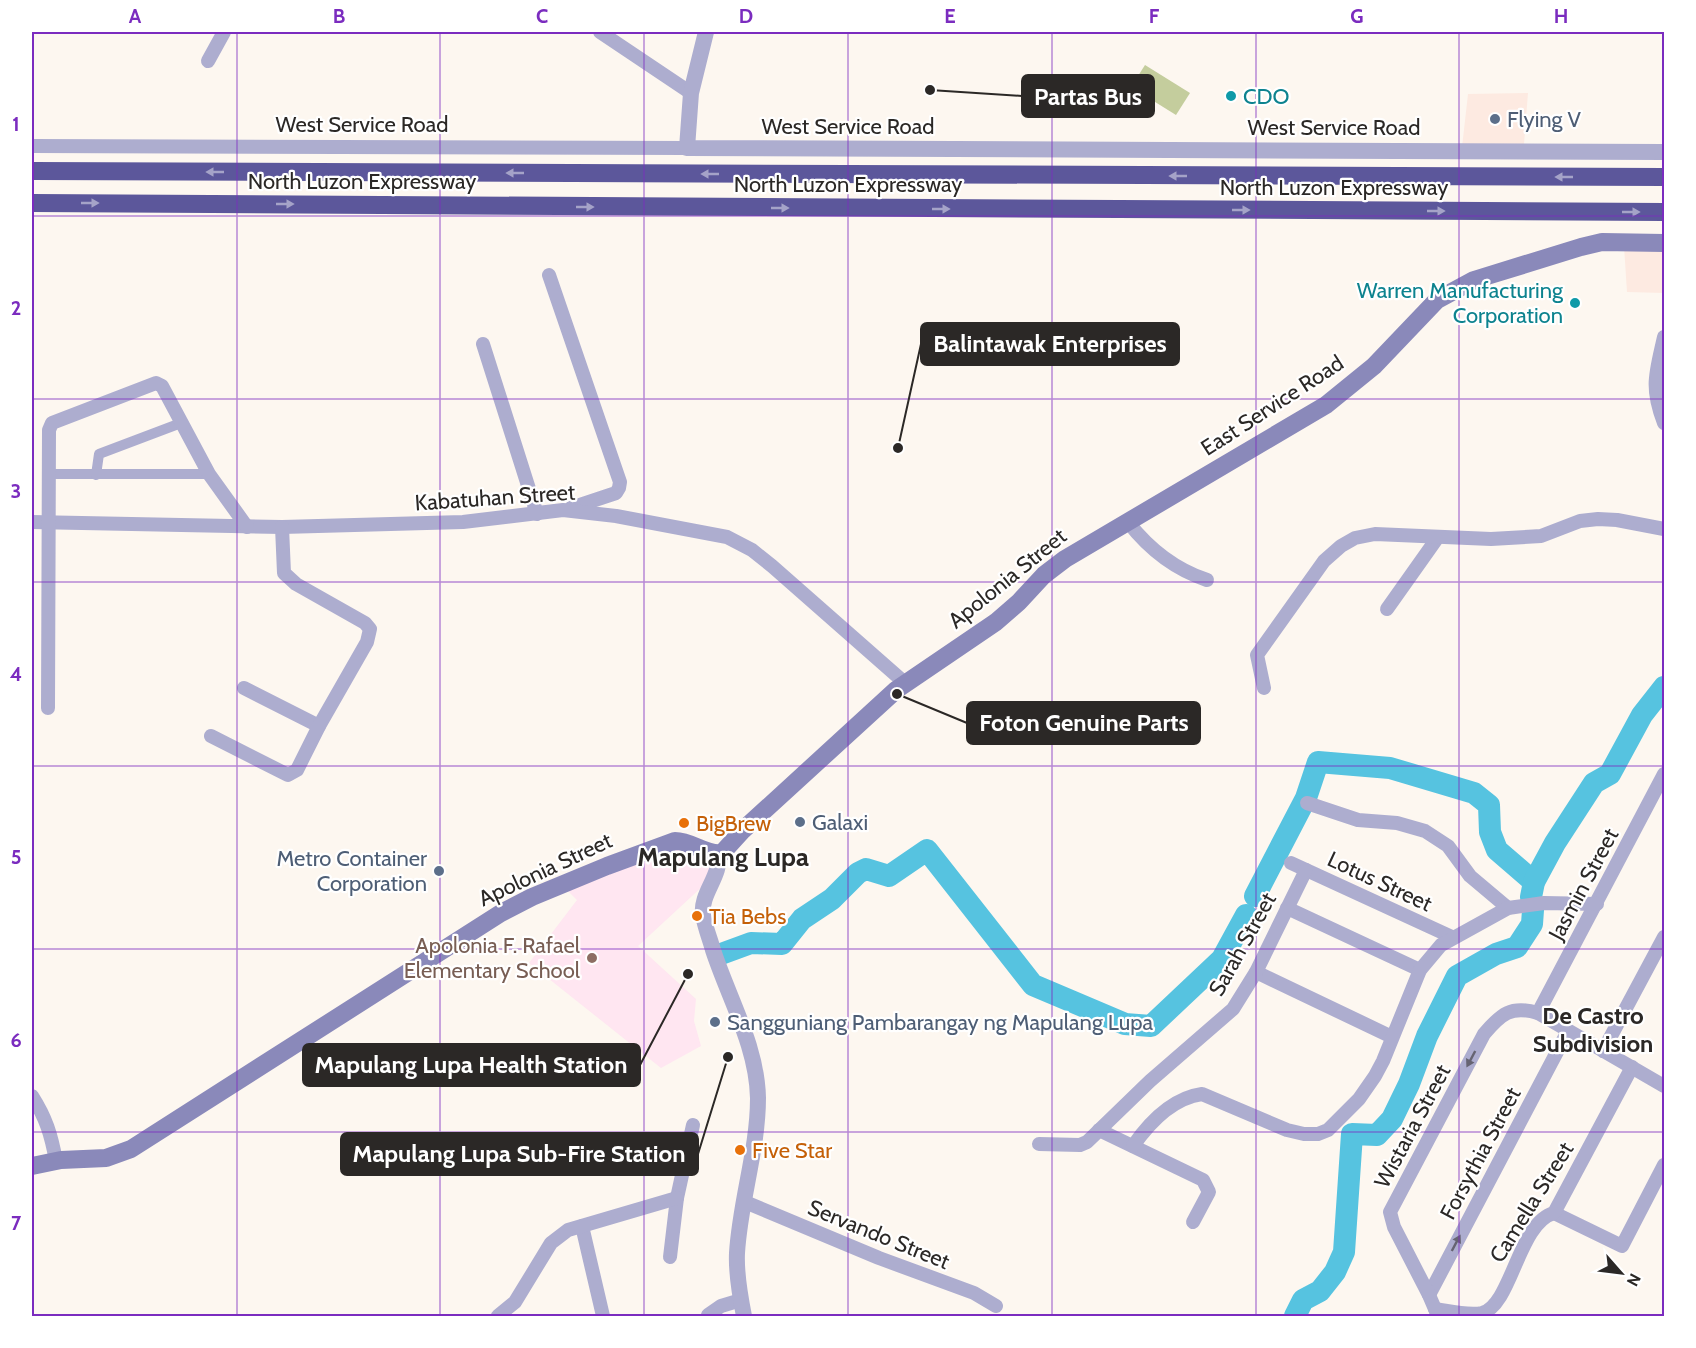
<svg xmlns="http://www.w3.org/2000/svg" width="1696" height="1348" font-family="Cabin,sans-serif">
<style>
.commercial{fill:#fdeae1}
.education{fill:#ffe6f1}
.green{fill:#c4cd9d}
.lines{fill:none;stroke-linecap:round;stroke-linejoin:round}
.river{stroke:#56c3e0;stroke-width:22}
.pedestrian{stroke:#adadcf;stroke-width:10}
.minor{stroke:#adadcf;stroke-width:14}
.tertiary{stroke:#adadcf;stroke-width:16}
.secondary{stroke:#8a89ba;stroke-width:18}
.motorway{stroke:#5c579b;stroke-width:18}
.oneway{fill:#a5a3c8}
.oneway2{fill:#666472}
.grid{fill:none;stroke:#7b2cbf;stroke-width:1.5;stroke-opacity:0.55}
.culture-dot{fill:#0f9aa8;stroke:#fff;stroke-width:2}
.service-dot{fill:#5c6f8a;stroke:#fff;stroke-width:2}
.food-dot{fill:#e8710a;stroke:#fff;stroke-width:2}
.education-dot{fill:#8d6e63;stroke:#fff;stroke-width:2}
.labels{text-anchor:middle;stroke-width:4.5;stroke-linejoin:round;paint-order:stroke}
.culture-label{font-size:22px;fill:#0d838f;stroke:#fff;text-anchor:start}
.service-label{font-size:22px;fill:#4e5e75;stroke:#fff;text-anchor:start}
.street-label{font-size:22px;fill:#2b2826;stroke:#fff}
.food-label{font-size:22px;fill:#c56008;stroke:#fff;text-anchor:start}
.education-label{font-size:22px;fill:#785e54;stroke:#fff;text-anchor:end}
.neighbourhood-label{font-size:24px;font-weight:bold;fill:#2b2826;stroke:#fff}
.quarter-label{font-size:26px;font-weight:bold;fill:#2b2826;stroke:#fff}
.leader{fill:none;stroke:#2b2826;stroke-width:2}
.callout-dot{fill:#2b2826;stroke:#fff;stroke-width:2}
.callout{fill:#2b2826;stroke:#2b2826;stroke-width:2}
.callout-label{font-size:24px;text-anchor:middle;font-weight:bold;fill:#fff}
.neatline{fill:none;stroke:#7b2cbf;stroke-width:2}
.grid-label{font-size:20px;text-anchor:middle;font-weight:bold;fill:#7b2cbf}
</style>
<rect width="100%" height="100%" fill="#fdf7f0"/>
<!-- commercial -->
<g class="commercial">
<polygon points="1528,93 1524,144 1462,147 1468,94"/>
<polygon points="1624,246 1664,248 1664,293 1627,292"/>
</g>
<!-- education -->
<polygon class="education" points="676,844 718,872 638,946 696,999 694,1021 701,1046 661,1068 529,963 577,900 567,890"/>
<!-- green -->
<polygon class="green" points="1145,65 1190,93 1176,115 1131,87"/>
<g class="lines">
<!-- river -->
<g class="river">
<polyline points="1255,896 1306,798 1318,762 1390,768 1474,793 1489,805 1490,832 1497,850 1534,882"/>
<polyline points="1531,897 1534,882 1555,843 1594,783 1610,774 1642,715 1664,687"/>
<polyline points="721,954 751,943 782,944 802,919 832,899 858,873 866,869 889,876 927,850 1033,985 1125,1024 1151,1026 1222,959 1246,915"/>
<polyline points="1295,1316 1303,1300 1320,1291 1335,1272 1344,1252 1352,1134 1377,1135 1392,1119 1409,1084 1427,1036 1457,976 1496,954 1517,947 1532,924 1533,910"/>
</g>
<!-- pedestrian -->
<g class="pedestrian">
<polyline points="50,474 209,474"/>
<polyline points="96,475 99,454 181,423"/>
</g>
<!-- minor -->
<g class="minor">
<polyline points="600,32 691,93"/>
<polyline points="208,61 224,32"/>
<polyline points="32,146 687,148"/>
<polyline points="549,275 620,482 619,488 616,493 571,508"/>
<path d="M1664,337C1656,373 1650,387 1664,423"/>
<polyline points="483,344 537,514"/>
<polyline points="32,522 282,527 463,522 563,510 616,516 727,537 752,550 772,566 905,683"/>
<path d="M1128,522C1149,549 1174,569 1207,580"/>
<polyline points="1387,609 1438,537"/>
<polyline points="244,688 319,726"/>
<polyline points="1264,688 1257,655 1324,561 1341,546 1355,538 1375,534 1491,539 1541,536 1580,521 1598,519 1617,520 1664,529"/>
<polyline points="48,708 49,430 52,423 156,383 162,386 209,474 247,527"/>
<polyline points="211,736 288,775 297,770 319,726 367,642 370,629 365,623 296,584 284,573 282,527"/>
<polyline points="1307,803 1358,820 1397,823 1425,831 1448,846 1470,876 1508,908"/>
<polyline points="1291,863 1452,937"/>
<polyline points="1287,908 1420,970"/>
<polyline points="1256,972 1392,1037"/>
<polyline points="1538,1013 1664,774"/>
<polyline points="1603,1051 1664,937"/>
<path d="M32,1096C46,1118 51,1134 56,1161"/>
<polyline points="1099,1130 1203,1180 1209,1192 1193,1222"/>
<polyline points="1039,1144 1080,1145 1087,1142 1150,1081 1233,1009 1256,972 1306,870"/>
<path d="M1133,1146C1149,1123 1173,1098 1202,1094L1287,1130L1304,1134H1318L1328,1130L1359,1099L1375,1076L1383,1061L1420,970L1441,945L1508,908L1544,903L1597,904"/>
<polyline points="745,1202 879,1258 974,1293 996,1306"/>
<polyline points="1554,1213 1622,1246 1664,1165"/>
<polyline points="582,1226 603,1316"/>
<polyline points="670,1257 677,1198 693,1125"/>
<polyline points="1429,1295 1568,1031"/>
<path d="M1435,1309C1449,1311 1468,1316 1482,1313C1512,1305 1518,1223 1554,1213L1632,1067"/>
<polyline points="708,1315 721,1306 741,1300"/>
<polyline points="498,1316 515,1302 551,1243 568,1230 677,1198"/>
<path d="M1438,1316L1429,1295L1394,1227L1390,1212L1484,1034C1501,1014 1511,1005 1538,1013L1664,1086"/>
</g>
<!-- tertiary -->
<g class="tertiary">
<polyline points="706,32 691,93 687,148 1664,152"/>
<path d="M718,854C722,876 700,893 703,915C705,927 710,939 713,950C729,999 757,1046 758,1098C758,1150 740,1201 737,1253C736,1274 740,1296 744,1316"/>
</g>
<!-- secondary -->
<path class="secondary" d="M32,1166L61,1160L106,1158L131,1149L501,913L532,897L607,866L675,841C692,841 707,856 722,853L743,830L896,690L996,622L1019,602L1044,575L1065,559L1326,405L1374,366L1437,300L1474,280L1581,247L1602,242L1664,243"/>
<!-- motorway -->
<g class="motorway">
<polyline points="32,171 1664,177"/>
<polyline points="32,203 1664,212"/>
</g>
</g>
<!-- one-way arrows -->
<defs><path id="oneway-solid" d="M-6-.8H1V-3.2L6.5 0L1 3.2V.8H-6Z" transform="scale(1.5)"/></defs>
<g class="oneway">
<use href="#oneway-solid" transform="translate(215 172) rotate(-180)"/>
<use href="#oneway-solid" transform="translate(515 173) rotate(-180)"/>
<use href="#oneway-solid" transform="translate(710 174) rotate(-180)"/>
<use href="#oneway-solid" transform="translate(1178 176) rotate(-180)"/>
<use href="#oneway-solid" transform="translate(1564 177) rotate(-180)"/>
<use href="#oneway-solid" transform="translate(90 203)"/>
<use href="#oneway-solid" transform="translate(285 204)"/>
<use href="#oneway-solid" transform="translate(585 207)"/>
<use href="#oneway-solid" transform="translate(780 208)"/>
<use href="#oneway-solid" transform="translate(941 209)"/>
<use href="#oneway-solid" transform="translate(1241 210)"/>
<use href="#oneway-solid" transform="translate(1436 211)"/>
<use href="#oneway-solid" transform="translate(1631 212)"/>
</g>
<g class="oneway2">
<use href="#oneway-solid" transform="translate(1471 1059) rotate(118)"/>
<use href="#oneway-solid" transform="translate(1456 1243) rotate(-62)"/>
</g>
<!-- grid -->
<path class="grid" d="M237,32V1316M440,32V1316M644,32V1316M848,32V1316M1052,32V1316M1256,32V1316M1459,32V1316M32,216H1664M32,399H1664M32,582H1664M32,766H1664M32,949H1664M32,1132H1664"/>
<!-- markers -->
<g class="culture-dot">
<circle cx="1231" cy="96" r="6"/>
<circle cx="1575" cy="303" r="6"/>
</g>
<g class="service-dot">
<circle cx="1495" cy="119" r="6"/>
<circle cx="800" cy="822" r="6"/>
<circle cx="439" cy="871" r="6"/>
<circle cx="715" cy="1022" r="6"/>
</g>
<g class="food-dot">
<circle cx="684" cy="823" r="6"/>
<circle cx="697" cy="916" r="6"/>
<circle cx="740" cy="1150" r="6"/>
</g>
<circle class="education-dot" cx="592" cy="958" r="6"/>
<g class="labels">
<!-- culture labels -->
<g class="culture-label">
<text x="1243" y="104">CDO</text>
<text x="1563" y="298" text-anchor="end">Warren Manufacturing<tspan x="1563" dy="25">Corporation</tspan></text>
</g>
<!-- service labels -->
<g class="service-label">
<text x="1507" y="127">Flying V</text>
<text x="812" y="830">Galaxi</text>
<text x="427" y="866" text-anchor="end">Metro Container<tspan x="427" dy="25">Corporation</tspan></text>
<text x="727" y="1030">Sangguniang Pambarangay ng Mapulang Lupa</text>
</g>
<!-- street labels -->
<g class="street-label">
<text x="362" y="132">West Service Road</text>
<text x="848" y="134">West Service Road</text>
<text x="1334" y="135">West Service Road</text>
<text x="362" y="189">North Luzon Expressway</text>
<text x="848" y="192">North Luzon Expressway</text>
<text x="1334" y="195">North Luzon Expressway</text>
<text transform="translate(1272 405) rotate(-33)" y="8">East Service Road</text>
<text transform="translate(495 497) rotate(-4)" y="8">Kabatuhan Street</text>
<text transform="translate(1007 578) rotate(-39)" y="8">Apolonia Street</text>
<text transform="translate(545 869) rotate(-25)" y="8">Apolonia Street</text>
<text transform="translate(1380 881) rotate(25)" y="8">Lotus Street</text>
<text transform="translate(1583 884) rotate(-62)" y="8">Jasmin Street</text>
<text transform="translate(1242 944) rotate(-61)" y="8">Sarah Street</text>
<text transform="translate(1412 1126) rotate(-62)" y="8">Wistaria Street</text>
<text transform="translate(1480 1153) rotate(-62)" y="8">Forsythia Street</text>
<text transform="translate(1531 1202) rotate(-58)" y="8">Camella Street</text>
<text transform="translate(879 1234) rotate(22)" y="8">Servando Street</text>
</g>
<!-- food labels -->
<g class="food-label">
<text x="696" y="831">BigBrew</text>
<text x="709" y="924">Tia Bebs</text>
<text x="752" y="1158">Five Star</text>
</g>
<!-- education labels -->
<g class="education-label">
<text x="580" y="953">Apolonia F. Rafael<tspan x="580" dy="25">Elementary School</tspan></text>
</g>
<!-- neighbourhood labels -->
<g class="neighbourhood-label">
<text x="1593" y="1024">De Castro<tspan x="1593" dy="28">Subdivision</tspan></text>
</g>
<!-- quarter labels -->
<g class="quarter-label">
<text x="723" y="866">Mapulang Lupa</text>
</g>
</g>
<!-- callouts -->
<path class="leader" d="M930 90L1022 96M898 448L921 344M897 694L967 723M688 974L640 1065M728 1057L698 1154"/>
<g class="callout-dot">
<circle cx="930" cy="90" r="6"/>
<circle cx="898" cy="448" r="6"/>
<circle cx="897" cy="694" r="6"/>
<circle cx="688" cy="974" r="6"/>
<circle cx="728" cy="1057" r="6"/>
</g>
<g class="callout">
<rect x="1022" y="75" width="132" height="42" rx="6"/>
<rect x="921" y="323" width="258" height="42" rx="6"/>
<rect x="967" y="702" width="233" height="42" rx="6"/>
<rect x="303" y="1044" width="337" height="42" rx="6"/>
<rect x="341" y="1133" width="357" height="42" rx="6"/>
</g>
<g class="callout-label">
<text x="1088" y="105">Partas Bus</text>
<text x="1050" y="352">Balintawak Enterprises</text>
<text x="1084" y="731">Foton Genuine Parts</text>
<text x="471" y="1073">Mapulang Lupa Health Station</text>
<text x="519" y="1162">Mapulang Lupa Sub-Fire Station</text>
</g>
<!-- border -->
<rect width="1696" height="1348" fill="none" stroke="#ffffff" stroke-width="66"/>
<!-- north arrow -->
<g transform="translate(1621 1273) rotate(118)" stroke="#ffffff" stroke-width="4.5" paint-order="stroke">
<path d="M0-4.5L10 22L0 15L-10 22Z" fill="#2b2826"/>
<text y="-9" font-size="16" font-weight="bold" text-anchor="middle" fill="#2b2826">N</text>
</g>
<rect x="33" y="33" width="1630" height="1282" class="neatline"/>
<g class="grid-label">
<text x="135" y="23">A</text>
<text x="339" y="23">B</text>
<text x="542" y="23">C</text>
<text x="746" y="23">D</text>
<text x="950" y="23">E</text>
<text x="1154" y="23">F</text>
<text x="1357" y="23">G</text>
<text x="1561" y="23">H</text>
<text x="16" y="131">1</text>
<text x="16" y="315">2</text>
<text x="16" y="498">3</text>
<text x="16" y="681">4</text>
<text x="16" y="864">5</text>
<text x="16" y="1047">6</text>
<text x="16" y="1230">7</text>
</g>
</svg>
